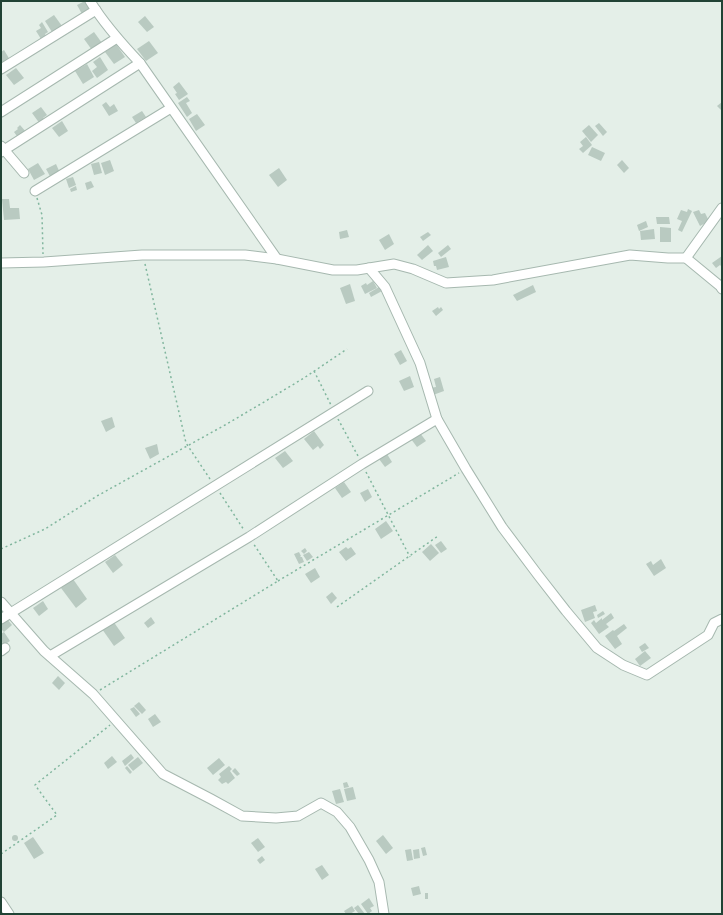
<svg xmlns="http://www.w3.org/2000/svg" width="723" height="915" font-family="'Alegreya Sans',sans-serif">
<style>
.building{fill:#b9cac1}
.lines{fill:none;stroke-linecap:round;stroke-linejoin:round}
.minor-casing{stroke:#a6b8af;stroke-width:11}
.path{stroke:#81b69e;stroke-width:1.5;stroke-dasharray:2 3;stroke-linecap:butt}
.minor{stroke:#fff;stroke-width:9}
</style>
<rect width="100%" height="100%" fill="#e4efe8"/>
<!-- building -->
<g class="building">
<polygon points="85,1 87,1 91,9 82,14 77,5"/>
<polygon points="54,15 62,26 52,32 45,21"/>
<polygon points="145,16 154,27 147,32 138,22"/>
<polygon points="42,22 48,32 45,34 46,36 41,39 36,31 41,28 39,25"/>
<polygon points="94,32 102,43 92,50 84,39"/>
<polygon points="149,41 158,53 146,61 137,49"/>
<polygon points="116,44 125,57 114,64 105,52"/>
<polygon points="4,50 10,60 1,66 1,52"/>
<polygon points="100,57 108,70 97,78 92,71 97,67 93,62"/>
<polygon points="87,64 94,77 83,84 75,71"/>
<polygon points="16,68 24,78 14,85 6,75"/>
<polygon points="179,82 188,94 179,100 175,94 177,93 173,87"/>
<polygon points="187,97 190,101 186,103 192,113 187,117 178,103"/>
<polygon points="106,102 110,107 114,104 118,111 109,116 102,105"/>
<polygon points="722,102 722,111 717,106"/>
<polygon points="41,107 47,115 43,118 45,121 40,124 32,113"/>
<polygon points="142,111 146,117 136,123 132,117"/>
<polygon points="197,114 205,125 196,131 189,119"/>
<polygon points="62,121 68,131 59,137 52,128"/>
<polygon points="599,123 607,132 603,136 595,126"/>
<polygon points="20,125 27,133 19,139 14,132 18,129 17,128"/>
<polygon points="589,125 598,135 591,142 582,131"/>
<polygon points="586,137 592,145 583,153 579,149 583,146 580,142"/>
<polygon points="592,147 605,153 601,161 588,155"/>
<polygon points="110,160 114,171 105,175 101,163"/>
<polygon points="622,160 629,168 624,173 617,165"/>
<polygon points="99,162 102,173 94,175 91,164"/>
<polygon points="38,163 45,174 34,180 28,169"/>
<polygon points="56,164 60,173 51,178 46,169"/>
<polygon points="279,168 287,180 278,187 269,175"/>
<polygon points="73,177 76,185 69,188 66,179"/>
<polygon points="91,181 94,187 87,190 85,183"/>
<polygon points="76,186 77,190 71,192 70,189"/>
<polygon points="2,199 9,199 10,208 19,208 20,219 4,220"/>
<polygon points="688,209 692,211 682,232 678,230 682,221 677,219 681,210 687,212"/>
<polygon points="699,210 701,214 705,213 709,221 700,226 693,212"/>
<polygon points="656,217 669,217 670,224 657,224"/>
<polygon points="646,221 648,227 639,231 637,225"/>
<polygon points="660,227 671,228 671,242 660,242"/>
<polygon points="654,229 655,239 641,240 640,231"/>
<polygon points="347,230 349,237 340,239 339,232"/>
<polygon points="428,232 431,235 423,241 420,237"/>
<polygon points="389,234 394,244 385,250 379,240"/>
<polygon points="428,245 433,251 422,260 417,255"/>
<polygon points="448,245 451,249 441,257 438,253"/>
<polygon points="722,256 722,267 720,265 716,268 712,263"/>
<polygon points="446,257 449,267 437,270 436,266 434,266 433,261"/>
<polygon points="373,281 377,288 365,294 361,286 366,283 367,285"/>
<polygon points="350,284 355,301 346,304 340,288"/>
<polygon points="533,285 536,292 517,301 513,295"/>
<polygon points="379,287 382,291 371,297 369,293"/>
<polygon points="438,307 439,309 441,307 443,310 436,316 432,311"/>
<polygon points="401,350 407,361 400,365 394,354"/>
<polygon points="410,376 414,387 404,391 399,381"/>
<polygon points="440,377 444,391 433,395 430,388 436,387 434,379"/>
<polygon points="112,417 115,427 106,432 101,421"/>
<polygon points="314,431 324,445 320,449 318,446 313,450 304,439"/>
<polygon points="420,433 426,441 417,447 411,439"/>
<polygon points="157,444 159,454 150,459 145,448"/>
<polygon points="285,451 293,461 283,468 275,458"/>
<polygon points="387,454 392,462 385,467 379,459"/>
<polygon points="344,482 351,492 342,498 335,488"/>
<polygon points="368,489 372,497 365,502 360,493"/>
<polygon points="386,521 393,531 381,539 375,529"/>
<polygon points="441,541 447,549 441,553 435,545"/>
<polygon points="431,544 439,553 430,561 422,552"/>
<polygon points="346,547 348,549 351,547 356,554 346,561 339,552"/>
<polygon points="305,548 307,551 304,554 301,551"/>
<polygon points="299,552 301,556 300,557 302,557 304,562 299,564 294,554"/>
<polygon points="309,552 313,557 307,561 303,555"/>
<polygon points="115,555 123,565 113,573 105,562"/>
<polygon points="661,559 666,568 654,576 646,564 651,561 653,565"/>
<polygon points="315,568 320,577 311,583 305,574"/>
<polygon points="73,579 87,599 76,608 61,588"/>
<polygon points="332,592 337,598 331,604 326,597"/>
<polygon points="43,601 48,609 39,616 33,608"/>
<polygon points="595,605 597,611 593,612 595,618 585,622 581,610"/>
<polygon points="603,611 605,614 598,618 597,615"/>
<polygon points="611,613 614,618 606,624 609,627 599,634 591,623 594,620 596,623 602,618 602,620"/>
<polygon points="151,617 155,623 148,628 144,623"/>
<polygon points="7,619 12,625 4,632 1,629 1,624"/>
<polygon points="113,621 125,638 114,646 102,629"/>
<polygon points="624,624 627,628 617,636 622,644 615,649 605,636 613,630 614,631"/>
<polygon points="4,632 10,641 4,645 1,641 1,634"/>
<polygon points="645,643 649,648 642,652 639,647"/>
<polygon points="645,651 651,658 640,666 635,659"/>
<polygon points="58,676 65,683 59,690 52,683"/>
<polygon points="139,702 146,710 142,714 134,706"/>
<polygon points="134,707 140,714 136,717 130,709"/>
<polygon points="155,714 161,722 153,727 148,719"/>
<polygon points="131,754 134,758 125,766 122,761"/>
<polygon points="112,756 117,762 108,769 104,763"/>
<polygon points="138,757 143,763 133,771 128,765"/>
<polygon points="219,758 225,765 213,775 207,768"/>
<polygon points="127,766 132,772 130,774 125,768"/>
<polygon points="229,766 232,769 230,771 235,778 228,784 226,782 222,784 218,780 221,777 219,774"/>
<polygon points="235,768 240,774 237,776 232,771"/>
<polygon points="347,782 349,787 344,788 343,783"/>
<polygon points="353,787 356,799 347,801 344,789"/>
<polygon points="340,789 344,802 336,804 332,791"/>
<polygon points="383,835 393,848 386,854 376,841"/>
<circle cx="15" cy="838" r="3"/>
<polygon points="33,837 44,853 34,859 24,843"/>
<polygon points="258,838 265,847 258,852 251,843"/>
<polygon points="425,847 427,855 423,856 421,848"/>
<polygon points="411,849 413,860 407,861 405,850"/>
<polygon points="419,849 420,858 414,859 413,850"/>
<polygon points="262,856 265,860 260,864 257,860"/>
<polygon points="322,865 329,875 322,880 315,869"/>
<polygon points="419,886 421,894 413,896 411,888"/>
<rect x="425" y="893" width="3" height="6"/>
<polygon points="369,898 374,906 370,908 372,911 368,914 361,904"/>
<polygon points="358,905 365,914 359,914 354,908"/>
<polygon points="352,906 355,911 350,914 346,914 344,911"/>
</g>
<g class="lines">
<!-- minor casing -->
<g class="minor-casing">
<g id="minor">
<polyline points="140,63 277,259"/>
<polyline points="1,69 96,10"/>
<polyline points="1,112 117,38"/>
<polyline points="1,146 24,173"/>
<path d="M1,152L140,63C122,44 104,24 90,1"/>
<polyline points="35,191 171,108"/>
<polyline points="686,258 722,208"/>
<polyline points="1,263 44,262 142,255 245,255 277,259 333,270 357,270 394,264 413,269 446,283 493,280 630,255 668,258 686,258 720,286 722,289"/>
<polyline points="369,268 385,287 420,363 437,419 466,469 502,527 538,575 566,611 597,648 623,665 647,675 708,635 714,623 722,619"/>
<polyline points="1,602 44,651 93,694 163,774 211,799 242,816 276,818 298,816 321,803 337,812 350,827 369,860 379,882 384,914"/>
<polyline points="1,619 368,391"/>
<polyline points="1,651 5,648"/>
<polyline points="50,656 249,537 362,464 437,419"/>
<polyline points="1,902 9,914"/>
</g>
</g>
<!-- path -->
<g class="path">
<polyline points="37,198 42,215 43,254"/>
<polyline points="145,264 186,443 210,479"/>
<polyline points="314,371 331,405"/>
<polyline points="338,419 358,456"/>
<polyline points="366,472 410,557"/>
<polyline points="220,493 244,530"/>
<polyline points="1,549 45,529 97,496 225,425 259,405 304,378 347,349"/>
<polyline points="278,581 459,473"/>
<polyline points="337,607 438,536"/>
<polyline points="100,690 278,581 253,543"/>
<polyline points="1,854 57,815 35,785 110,725"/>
</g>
<!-- minor -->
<use href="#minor" class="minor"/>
</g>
<!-- border -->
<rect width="723" height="915" fill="none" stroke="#214335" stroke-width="4"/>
</svg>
